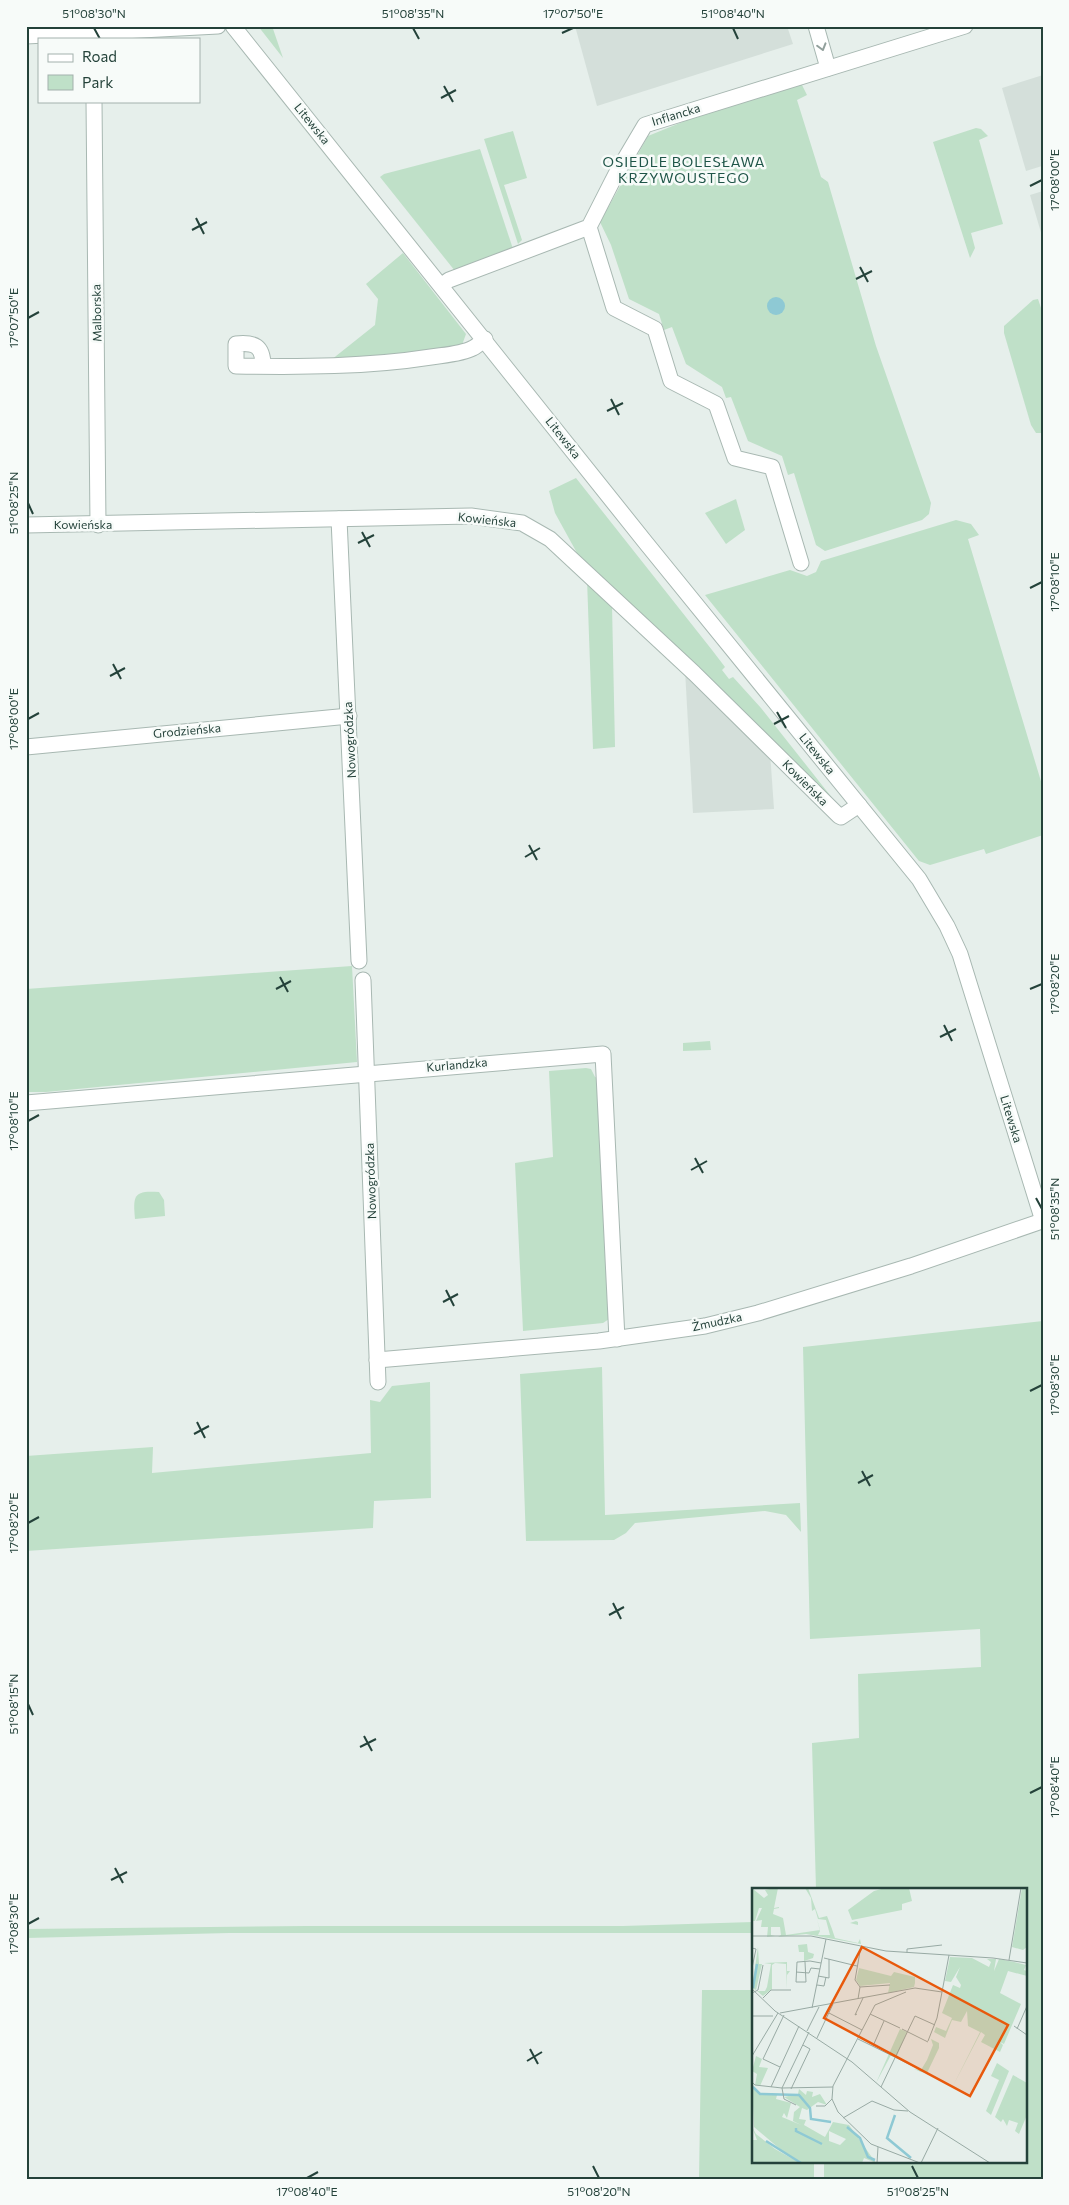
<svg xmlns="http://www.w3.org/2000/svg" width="1069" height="2205" font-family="Commissioner,sans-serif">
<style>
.built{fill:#d4dfda}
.green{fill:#bfe0c8}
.water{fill:#8ec9d4}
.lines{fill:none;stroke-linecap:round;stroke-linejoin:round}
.minor-casing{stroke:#a8b8b2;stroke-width:17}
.minor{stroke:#fff;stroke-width:15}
.oneway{stroke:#92a09c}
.ticks{fill:none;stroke:#24423a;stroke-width:2}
.labels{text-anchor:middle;stroke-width:5;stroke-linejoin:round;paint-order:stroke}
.street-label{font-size:12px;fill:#24423a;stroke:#f7fbf9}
.neighbourhood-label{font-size:14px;letter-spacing:1px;fill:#1f5548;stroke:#f7fbf9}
.inset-river{fill:none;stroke:#8ec9d4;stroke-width:2.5}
.inset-road{fill:none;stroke:#98aaa4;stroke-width:1}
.view{fill:#e8590c;fill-opacity:0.15;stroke:#e8590c;stroke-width:2.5}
.inset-edge{fill:none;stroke:#24423a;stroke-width:2.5}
.neatline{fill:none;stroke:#24423a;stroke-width:2}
.ticks-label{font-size:12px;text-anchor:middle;fill:#24423a}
</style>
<rect width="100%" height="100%" fill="#e6efeb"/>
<!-- built -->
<g class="built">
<polygon points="575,26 787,26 793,44 597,106"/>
<polygon points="1043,75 1043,167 1042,166 1026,171 1002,88"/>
<polygon points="1043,191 1043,235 1042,236 1030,195"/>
<polygon points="685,670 770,752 774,809 693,813"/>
</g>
<!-- green -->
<g class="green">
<polygon points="258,26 272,26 283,58"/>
<polygon points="801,83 807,95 797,100 821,177 828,182 876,346 931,503 929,514 922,520 825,551 816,545 794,473 788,475 782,456 748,441 731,397 726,398 722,387 686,364 672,327 664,330 659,314 629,299 611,245 600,222 648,136 707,112"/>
<polygon points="976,128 981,129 988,136 979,140 1003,224 971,233 975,248 970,258 933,142"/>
<polygon points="513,131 527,178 504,185 522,240 518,244 484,139"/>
<polygon points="480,149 513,249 455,271 380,177 384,174"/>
<polygon points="403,253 466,334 462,345 389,357 331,360 375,325 378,299 366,284"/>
<polygon points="1038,299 1043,314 1043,433 1036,433 1031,425 1004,333 1004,326 1033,300"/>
<polygon points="576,478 712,650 725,667 722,670 729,679 733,677 761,708 837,804 575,555 577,553 555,513 549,491"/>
<polygon points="736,499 745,530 726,544 705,513"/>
<polygon points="956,520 971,524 979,535 968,539 1043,788 1043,835 986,854 984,849 930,865 919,861 705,595 790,570 807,576 816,572 821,561"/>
<polygon points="587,579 612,605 615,747 593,749"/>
<polygon points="352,966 357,1062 46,1092 26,1092 26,989"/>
<polygon points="710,1041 711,1050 683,1051 683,1043"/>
<polygon points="586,1068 591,1069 595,1077 598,1078 609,1319 603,1323 523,1331 515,1163 553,1157 549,1071"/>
<path d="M159,1192L164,1200L165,1216L135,1219C133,1196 133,1190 159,1192Z"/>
<polygon points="1043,1321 1043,2179 824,2179 824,2161 1025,2161 1025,1889 816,1889 812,1743 859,1738 858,1674 981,1667 980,1629 810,1639 803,1347"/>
<polygon points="602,1367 605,1515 800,1503 801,1532 786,1515 765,1511 635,1523 626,1533 614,1540 526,1541 520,1374"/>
<polygon points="430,1382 431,1498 374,1501 373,1528 26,1551 26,1456 153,1447 152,1473 371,1453 370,1400 380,1402 392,1386"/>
<polygon points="753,1922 753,1933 229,1933 26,1938 26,1929 307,1926 623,1926"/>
<polygon points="702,1990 753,1990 753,2161 814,2161 814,2179 699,2179"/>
</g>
<!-- water -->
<circle class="water" cx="776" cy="306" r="9"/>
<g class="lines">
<!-- minor casing -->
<g class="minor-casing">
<g id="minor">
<polyline points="233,26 646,543 919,879 947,926 960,954 1043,1221"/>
<polyline points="816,26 828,68"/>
<polyline points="26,36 218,26"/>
<polyline points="94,101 98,525"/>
<polyline points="589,227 614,308 655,329 671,381 716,404 735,458 772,467 801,563"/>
<polyline points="442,285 449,280 589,227 616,174 645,125 965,26"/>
<path d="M263,366C263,346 255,342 236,344V366C302,367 367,367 431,357C444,355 462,354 473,348C477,346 481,342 485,339"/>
<polyline points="339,519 359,961"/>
<polyline points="26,525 471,516 522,523 550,539 694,673 839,816 841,817 859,805"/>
<polyline points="26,747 349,716"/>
<polyline points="363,980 378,1382"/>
<polyline points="26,1103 603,1054 617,1339"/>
<polyline points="377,1360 599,1341 705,1326 758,1313 911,1266 1042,1221"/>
</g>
</g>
<!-- minor -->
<use href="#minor" class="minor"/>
</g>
<!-- one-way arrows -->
<defs><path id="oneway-chevron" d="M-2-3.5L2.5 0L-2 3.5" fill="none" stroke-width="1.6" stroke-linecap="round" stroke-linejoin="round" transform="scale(1.25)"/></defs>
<use class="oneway" href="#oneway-chevron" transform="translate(822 47) rotate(74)"/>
<!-- ticks -->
<path class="ticks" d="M94,28L100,39M413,28L419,39M733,28L738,39M562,33L573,28M444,86L453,102M441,98L456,90M1030,186L1042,180M196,218L204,234M192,230L207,222M860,267L868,282M856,279L872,271M28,318L39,312M611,399L619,415M607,411L623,403M28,503L33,514M362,532L370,547M358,543L374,535M1030,588L1042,582M113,664L121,679M110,676L125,668M777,712L786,728M28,719L39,713M774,724L789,716M529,845L537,860M525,857L540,848M280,977L288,992M276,989L291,981M1030,989L1042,984M944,1025L952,1041M940,1037L956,1029M28,1121L39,1115M695,1158L703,1173M691,1170L707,1161M1036,1198L1042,1209M446,1290L454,1306M443,1302L458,1294M1030,1391L1042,1385M197,1422L205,1438M194,1434L209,1426M862,1471L870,1486M858,1483L873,1475M28,1523L39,1517M613,1603L621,1619M609,1615L624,1607M28,1704L33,1715M364,1736L372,1751M360,1747L376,1739M1030,1793L1042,1787M115,1868L123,1883M111,1880L127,1872M28,1924L39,1918M530,2049L538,2064M527,2061L542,2052M593,2166L599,2178M912,2166L918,2178M307,2178L318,2172"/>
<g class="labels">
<!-- street labels -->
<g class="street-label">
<text transform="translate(676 115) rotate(-17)" y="4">Inflancka</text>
<text transform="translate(312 124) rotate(51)" y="4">Litewska</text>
<text transform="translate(97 313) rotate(-91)" y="4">Malborska</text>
<text transform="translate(563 438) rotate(52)" y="4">Litewska</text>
<text transform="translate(487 520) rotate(6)" y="4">Kowieńska</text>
<text x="83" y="529">Kowieńska</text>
<text transform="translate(187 731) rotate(-5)" y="4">Grodzieńska</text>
<text transform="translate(350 740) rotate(-93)" y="4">Nowogródzka</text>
<text transform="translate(817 754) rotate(51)" y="4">Litewska</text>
<text transform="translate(805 783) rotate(45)" y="4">Kowieńska</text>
<text transform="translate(457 1065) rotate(-5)" y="4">Kurlandzka</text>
<text transform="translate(1011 1119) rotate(73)" y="4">Litewska</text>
<text transform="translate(371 1181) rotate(-92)" y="4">Nowogródzka</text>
<text transform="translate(717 1322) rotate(-12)" y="4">Żmudzka</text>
</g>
<!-- neighbourhood labels -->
<g class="neighbourhood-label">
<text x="684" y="167">OSIEDLE BOLESŁAWA<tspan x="684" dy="16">KRZYWOUSTEGO</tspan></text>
</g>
</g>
<!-- overview -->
<g transform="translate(752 1888)">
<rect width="275" height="275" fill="#e6efeb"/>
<path d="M0,0L12,10L16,7L13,2H18L13,1L26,0L22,20L27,19V20L22,21L21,26L31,30L34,47L68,42L65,31L68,43L66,47H78L74,32L66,31L63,21L60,23L59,10L53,0H56L67,30L75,28L80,41L104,33L106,34V37L98,35L80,41L83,50L106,55L108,51L109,56L54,46L26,49L29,47L28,39H19V47L23,48L15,49L16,39H9L10,32L4,33L10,20H7L3,33H0ZM133,0H157L160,13L150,16V22L100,32L96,22L122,3ZM270,0H275V59L271,62L260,59ZM55,56L56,64L62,66L61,70L52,73V64H47L46,57ZM6,59L7,76H10L4,102L0,100ZM198,69L220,70L237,79L239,74L235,71H244L242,83L247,71L262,74L274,77L272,82L275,83V88L256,83L248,105L269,116L252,156L248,154L251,157L248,164L229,154L233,147L229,144L201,198L228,144L216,138L215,123L209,134L200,132L193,150L182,144L184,139L194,143L200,130L190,125L201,97L208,100L209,97L204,89L208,79L199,94L193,93ZM35,74V83H38L35,87V101L34,76L23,75L20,77V101L11,108L5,103H13L15,99L19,76L12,75ZM107,80L139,88L142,84L163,89V95L162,99L136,105L138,95L108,98L104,92ZM148,141L155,144L145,168L139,167L124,195ZM179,151L187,155V160L175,185L169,184L162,181L169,182L175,172L181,157ZM4,168L10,171L7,179L16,180L8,198L3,197L5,186L0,183ZM245,175L257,183L239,227L234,223L247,192L239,188ZM261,187L275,195V227L267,246L263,243L266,235L257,232L255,238L251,231L249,234L243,229ZM0,196L8,206L25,207L24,211L39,215L35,230L32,225L30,229L49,237L41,233L42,224L48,219L32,209L46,206L47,201L54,207L55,203L61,204L60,209L68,206L75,217L66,214L55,222L50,220L47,231L54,232L52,237L73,249L81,234L97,237L124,275L112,270L110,275H50L28,261L2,239ZM77,243L94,251L88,257L77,253ZM0,239L4,246L23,261L48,275H0V252H5Z" fill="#bfe0c8" fill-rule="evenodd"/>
<path class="inset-river" d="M1,100L5,76M1,199L8,206L47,207L58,220L59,231L79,234M143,227L135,250L159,270M95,239L108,250L116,269L123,272M44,240V243L70,256M14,253L49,275"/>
<path class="inset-road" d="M0,48H59L134,63L241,70L275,75M0,60L4,61L0,80M155,65V61L190,57M72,70L105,78M257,72L269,0M53,74L54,94H44L45,74H46L58,73L69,75M44,84L57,85L59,80L68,81M66,88L77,90V71M65,97L72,98L74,89M108,99L138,97M0,101L23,123L100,174L158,224L238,275M0,105L6,102L11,77M11,110L19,102H39M106,111L108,99L103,92L109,58M60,120L74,51M28,125L163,100L190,104L197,67M77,125L110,142M105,126L103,127L111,110M118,126L148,140M0,128H21M262,138L275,147M150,141L176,154M265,141L275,118M55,143L67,119M65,150L81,116M106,151L161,178M176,153L185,130L190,104M121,158L132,133M0,168L26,125M28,179L11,171L32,127M0,194L3,197L30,200L81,199M19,199L47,138M129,199L163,128L183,137M39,201L58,161L51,157M44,217L32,211L30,200L57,144M64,218H73L80,211M86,224L80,211L81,198L123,117L154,104M86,224L119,256L168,275M91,230L120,213L142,222L156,223M125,275L126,259M169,275L186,240"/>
<path class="view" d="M110,59L256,137L218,208L72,130Z"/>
<rect width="275" height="275" class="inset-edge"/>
</g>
<!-- border -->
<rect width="1069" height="2205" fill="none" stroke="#f7fbf9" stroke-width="55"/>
<!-- legend -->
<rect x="38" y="38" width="162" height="65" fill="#f7fbf9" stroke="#a3b1ad"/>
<rect x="48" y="54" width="25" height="8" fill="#ffffff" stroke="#a3b1ad"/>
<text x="82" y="62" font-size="15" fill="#24423a">Road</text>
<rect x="48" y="75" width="25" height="15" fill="#bfe0c8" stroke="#a3b1ad"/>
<text x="82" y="88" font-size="15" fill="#24423a">Park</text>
<rect x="28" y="28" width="1014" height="2150" class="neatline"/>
<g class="ticks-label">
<text x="94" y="18">51°08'30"N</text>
<text x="413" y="18">51°08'35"N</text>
<text x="573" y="18">17°07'50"E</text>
<text x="733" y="18">51°08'40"N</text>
<text transform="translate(1055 180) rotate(-90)" y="4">17°08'00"E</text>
<text transform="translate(14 318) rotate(-90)" y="4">17°07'50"E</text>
<text transform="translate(14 503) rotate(-90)" y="4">51°08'25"N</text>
<text transform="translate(1055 582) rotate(-90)" y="4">17°08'10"E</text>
<text transform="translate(14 719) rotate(-90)" y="4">17°08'00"E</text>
<text transform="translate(1055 984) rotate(-90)" y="4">17°08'20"E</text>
<text transform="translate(14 1121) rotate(-90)" y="4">17°08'10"E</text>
<text transform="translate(1055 1209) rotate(-90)" y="4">51°08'35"N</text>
<text transform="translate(1055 1385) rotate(-90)" y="4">17°08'30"E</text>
<text transform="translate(14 1523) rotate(-90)" y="4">17°08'20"E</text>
<text transform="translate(14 1704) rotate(-90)" y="4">51°08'15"N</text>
<text transform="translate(1055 1787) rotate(-90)" y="4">17°08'40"E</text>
<text transform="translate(14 1924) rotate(-90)" y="4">17°08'30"E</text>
<text x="307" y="2196">17°08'40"E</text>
<text x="599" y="2196">51°08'20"N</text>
<text x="918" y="2196">51°08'25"N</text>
</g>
</svg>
